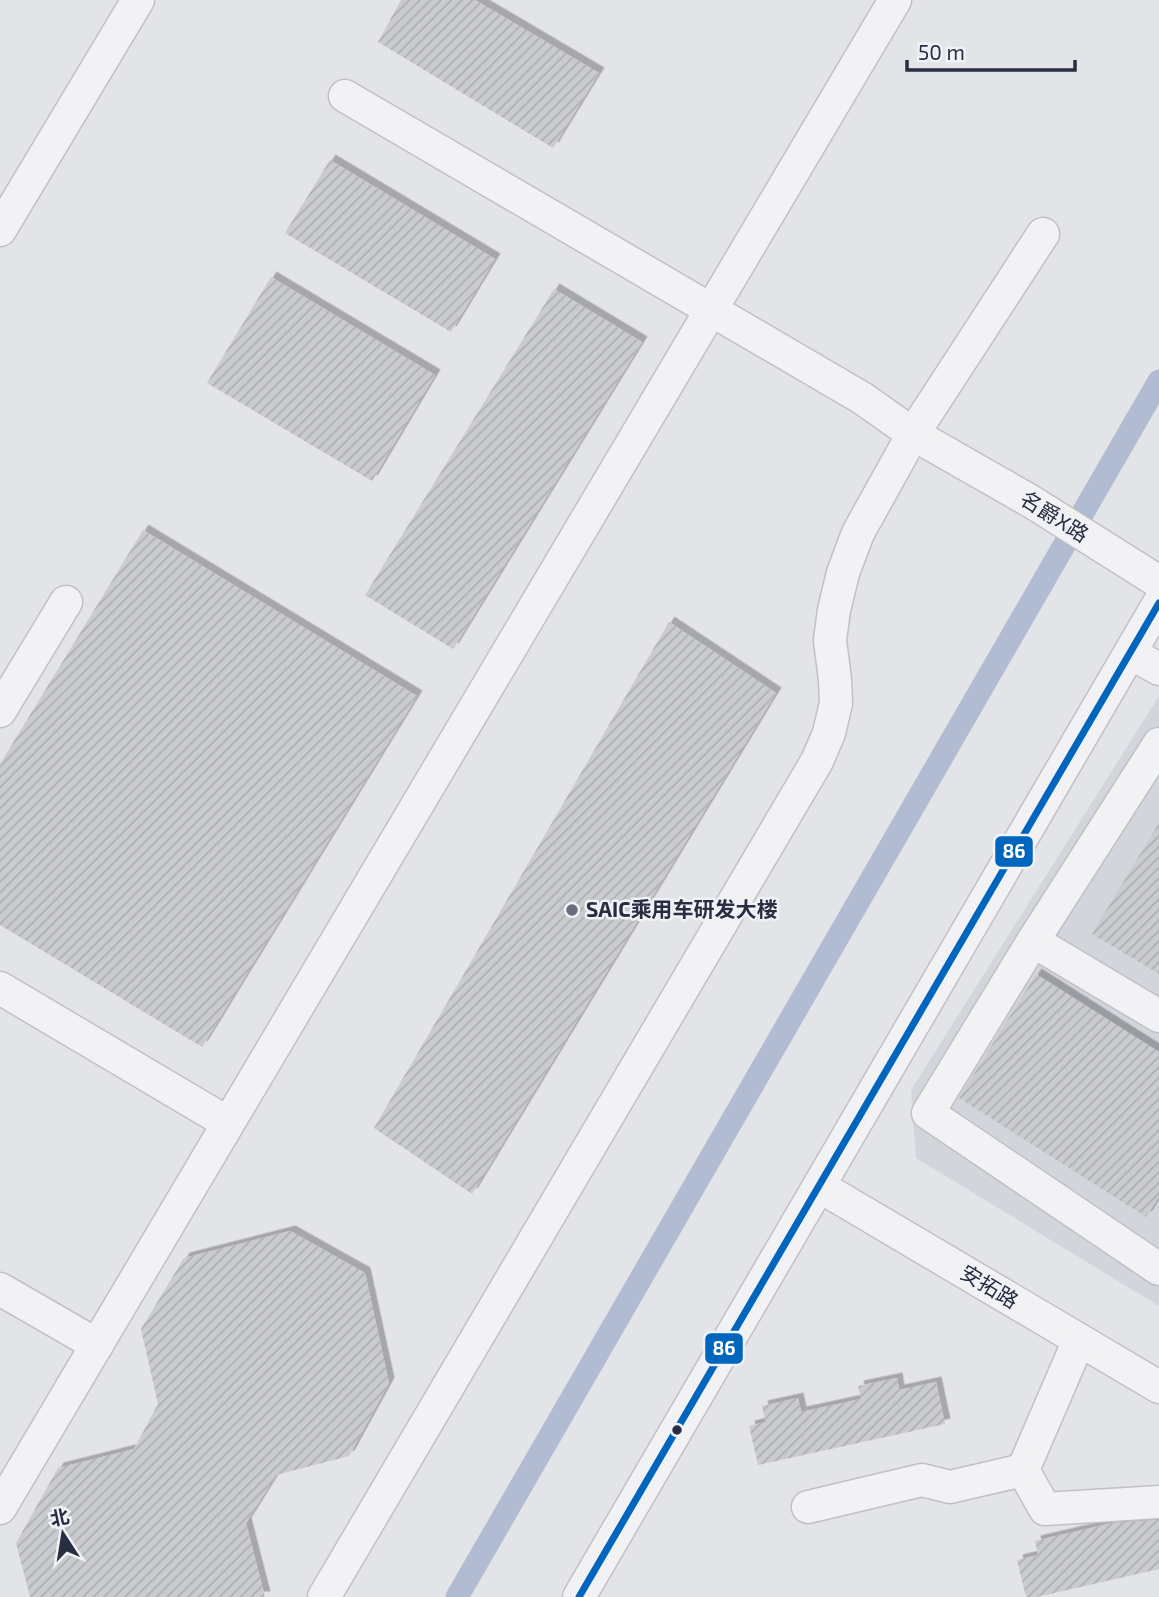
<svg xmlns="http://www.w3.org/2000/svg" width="1159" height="1597" font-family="'Exo 2','Noto Sans SC',sans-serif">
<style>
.built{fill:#d3d5dc}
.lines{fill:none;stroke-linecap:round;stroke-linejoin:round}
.canal{stroke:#b1bbd2;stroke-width:23}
.building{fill:url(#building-hatch);filter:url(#shadow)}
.minor-casing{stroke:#c0c1c5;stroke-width:35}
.minor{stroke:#f2f2f4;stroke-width:32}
.bus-1-casing{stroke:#f0f2f7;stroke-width:12}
.bus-1{stroke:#0065bd;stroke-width:7}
.poi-dot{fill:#6a6d7b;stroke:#f0f2f7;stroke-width:2.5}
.bus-dot{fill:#292d41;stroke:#f0f2f7;stroke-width:2.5}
.labels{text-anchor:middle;stroke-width:5;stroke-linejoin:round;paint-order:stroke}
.street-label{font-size:21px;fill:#292d41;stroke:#f0f2f7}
.poi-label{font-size:21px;font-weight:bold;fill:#292d41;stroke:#f0f2f7;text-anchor:start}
.line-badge{stroke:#f0f2f7;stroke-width:2.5}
.badge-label{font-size:19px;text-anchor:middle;font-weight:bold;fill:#fff}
</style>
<defs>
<pattern id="building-hatch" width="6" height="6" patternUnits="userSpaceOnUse" patternTransform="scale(1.75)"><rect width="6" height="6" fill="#cacbcf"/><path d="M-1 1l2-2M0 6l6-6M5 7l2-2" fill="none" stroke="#aeafb3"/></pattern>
<filter id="shadow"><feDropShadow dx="5.5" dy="-5.5" stdDeviation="0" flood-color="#0004"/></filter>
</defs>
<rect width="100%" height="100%" fill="#e3e4e7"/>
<!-- built -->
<polygon class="built" points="1159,696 1159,1306 916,1158 911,1090"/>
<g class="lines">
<!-- canal -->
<polyline class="canal" points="457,1597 1159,381"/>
</g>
<!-- building -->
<g class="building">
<polygon points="401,0 475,0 599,73 553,148 378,42"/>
<polygon points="330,160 495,259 451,332 285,233"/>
<polygon points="271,277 435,375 372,481 207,383"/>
<polygon points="554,289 642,342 453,649 365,595"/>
<polygon points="143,530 417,696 202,1047 0,925 0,764"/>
<polygon points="669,622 776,693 472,1194 374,1128"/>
<polygon points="1159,823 1159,974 1092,934"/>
<polygon points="1036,974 1159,1052 1159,1197 1146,1217 959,1098"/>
<polygon points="290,1231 365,1273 389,1383 349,1456 276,1475 246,1523 265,1597 30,1597 16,1543 58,1468 134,1449 158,1404 141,1329 184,1258"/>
<polygon points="897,1378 899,1390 936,1382 945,1424 758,1465 749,1426 766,1422 762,1406 798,1398 801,1412 861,1399 858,1386"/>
<polygon points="1159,1520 1159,1569 1037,1597 1026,1597 1017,1560 1038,1555 1035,1541 1112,1523"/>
</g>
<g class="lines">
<!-- minor casing -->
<g class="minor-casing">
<g id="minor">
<polyline points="345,96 862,398 913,434 1032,502 1159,582"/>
<polyline points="0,230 138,0"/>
<polyline points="1130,653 1159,669"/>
<polyline points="0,711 66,602"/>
<polyline points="1159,744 1033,941 1159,1016"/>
<polyline points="1033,941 928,1113 1159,1269"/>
<polyline points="0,988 228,1123"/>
<polyline points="819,1186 1159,1387"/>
<polyline points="0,1289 97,1345"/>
<polyline points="1079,1340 1023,1470 1045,1509 1159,1502"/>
<polyline points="808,1507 922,1480 950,1487 1023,1470"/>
<polyline points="0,1508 895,0"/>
<polyline points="324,1597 817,761 829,733 836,703 835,680 830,640 834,610 843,573 858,533 913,434 1043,234"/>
<polyline points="579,1597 1159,603"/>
</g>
</g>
<!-- minor -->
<use href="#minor" class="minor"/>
<!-- bus-1 casing -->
<g class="bus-1-casing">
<polyline id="bus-1" points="579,1597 1159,603"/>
</g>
<!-- bus-1 -->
<use href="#bus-1" class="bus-1"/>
</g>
<!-- markers -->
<circle class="poi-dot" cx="572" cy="910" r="7"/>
<circle class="bus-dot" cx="677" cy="1430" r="6"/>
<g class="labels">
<!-- street labels -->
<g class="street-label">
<text transform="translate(1054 517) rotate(32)" y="7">名爵X路</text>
<text transform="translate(989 1287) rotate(31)" y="7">安拓路</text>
</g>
<!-- poi labels -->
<g class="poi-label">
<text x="586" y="917">SAIC乘用车研发大楼</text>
</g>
</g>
<g class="line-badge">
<rect x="994" y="835" width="40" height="33" rx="7" fill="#0065bd"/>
<rect x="704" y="1332" width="40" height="33" rx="7" fill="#0065bd"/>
</g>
<g class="badge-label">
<text x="1014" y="858">86</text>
<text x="724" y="1355">86</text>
</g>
<!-- north arrow -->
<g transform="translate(63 1534) rotate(348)" stroke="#f0f2f7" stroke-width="5" paint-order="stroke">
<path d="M0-5L12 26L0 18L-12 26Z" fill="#292d41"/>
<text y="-10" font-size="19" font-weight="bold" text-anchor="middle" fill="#292d41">北</text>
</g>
<!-- scale -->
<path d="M907 60v10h168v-10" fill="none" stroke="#292d41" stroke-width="3.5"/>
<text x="918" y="60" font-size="21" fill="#292d41" stroke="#f0f2f7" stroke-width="5" paint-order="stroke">50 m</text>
</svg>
